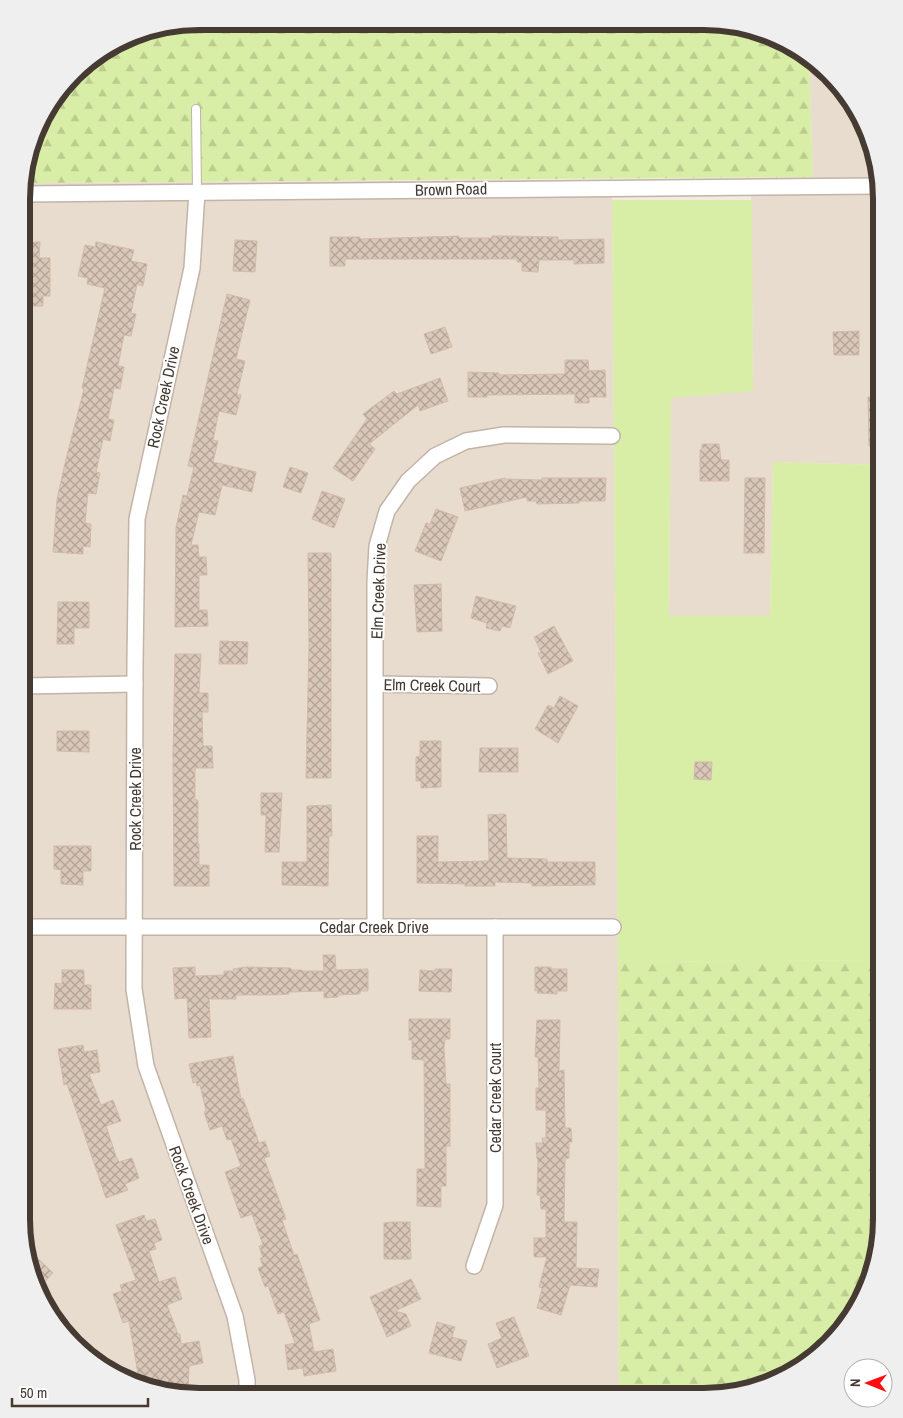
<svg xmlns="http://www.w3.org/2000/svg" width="903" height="1418" font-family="'Archivo Narrow',sans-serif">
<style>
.residential{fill:#e8dccf}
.grass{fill:#d8eda5}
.forest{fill:url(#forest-firs)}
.building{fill:url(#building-cross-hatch);stroke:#d2bba9}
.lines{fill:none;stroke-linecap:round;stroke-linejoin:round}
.service-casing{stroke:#c2b4a7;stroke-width:10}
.minor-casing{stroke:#c2b4a7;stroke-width:18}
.service{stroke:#fff;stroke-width:8}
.minor{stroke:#fff;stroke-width:15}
.labels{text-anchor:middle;stroke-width:4;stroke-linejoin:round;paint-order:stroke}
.street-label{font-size:16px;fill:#453b32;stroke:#fff}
.rim{fill:none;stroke:#453b32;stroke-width:6}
</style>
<defs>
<pattern id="forest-firs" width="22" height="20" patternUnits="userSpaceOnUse" patternTransform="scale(1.25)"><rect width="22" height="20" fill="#d8eda5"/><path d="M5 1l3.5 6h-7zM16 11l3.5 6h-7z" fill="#bbcc8e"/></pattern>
<pattern id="building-cross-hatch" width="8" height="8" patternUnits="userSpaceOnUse" patternTransform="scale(1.25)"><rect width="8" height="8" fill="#d9c7b9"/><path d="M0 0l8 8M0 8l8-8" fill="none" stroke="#b2a397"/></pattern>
</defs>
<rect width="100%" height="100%" fill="#f3ebe2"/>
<!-- residential -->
<g class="residential">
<polygon points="809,56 813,58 868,130 882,199 882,465 773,462 770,616 669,616 671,397 753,390 751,178 813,177"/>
<polygon points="612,180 618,962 619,1397 176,1395 91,1360 35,1288 21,1219 23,183"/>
</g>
<!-- grass -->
<polygon class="grass" points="612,200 752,200 753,391 671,398 669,616 770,616 773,462 882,465 881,960 618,962"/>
<!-- forest -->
<g class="forest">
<polygon points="199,21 728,23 809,56 813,177 23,183 23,176 40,120 81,65 131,35"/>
<polygon points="881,960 881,1231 852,1318 813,1360 773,1383 705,1397 619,1397 618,962"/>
</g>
<!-- building -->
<g class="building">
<polygon points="459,236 459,238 492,238 492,236 508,236 558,237 558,240 604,239 604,263 574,264 574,260 539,260 538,272 522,271 522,262 517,262 517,259 345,259 345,266 330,266 330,237 360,237 360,239"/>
<polygon points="235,240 257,241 255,272 233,271"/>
<polygon points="23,242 40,242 39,258 50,258 50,296 43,296 43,306 23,306"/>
<polygon points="96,242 134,250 131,261 147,264 143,286 137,284 131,313 136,314 131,336 124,335 118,366 124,367 120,389 114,388 108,419 114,420 110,441 103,439 96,472 100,473 96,494 88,493 85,523 91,524 90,547 83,546 83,554 53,552 57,499 66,459 84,389 82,388 105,288 87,284 88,278 78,276 85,245 95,247"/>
<polygon points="227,294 250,300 236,359 245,361 237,394 241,395 236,415 219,411 213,440 218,441 213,462 256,472 252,492 222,485 215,515 199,512 191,545 198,545 199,557 206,557 207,575 199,575 199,610 207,610 208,626 175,627 176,528 183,495 187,496 194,467 188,466"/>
<polygon points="445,327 452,347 431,354 424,334"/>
<polygon points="859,331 859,355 834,355 833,332"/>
<polygon points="565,360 588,360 589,371 605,370 606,397 589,397 589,403 575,403 575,394 487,395 487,397 468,397 468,372 499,373 499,375 565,374"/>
<polygon points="440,378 448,401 420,411 418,405 369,444 375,449 353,481 333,468 367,419 363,414 394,391 397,394"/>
<polygon points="868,397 882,397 882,445 869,446"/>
<polygon points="702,444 719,444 721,460 729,460 729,481 700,481 700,450 702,449"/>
<polygon points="290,467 308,473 301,493 283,487"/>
<polygon points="505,478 505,479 542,480 542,478 606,478 605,501 579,501 579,503 537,504 536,501 527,501 527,497 465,511 460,488"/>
<polygon points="745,478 765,478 764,553 744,553"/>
<polygon points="322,491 345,499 334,528 312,519"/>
<polygon points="436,509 458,517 441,561 415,551 426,523 430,524"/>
<polygon points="308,553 331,553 331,778 306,778 309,645"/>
<polygon points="441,584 442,631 417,632 414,585"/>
<polygon points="476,596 516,606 510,628 502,626 500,631 486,628 487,623 471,618"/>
<polygon points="58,602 89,602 89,628 74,628 74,644 57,644"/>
<polygon points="554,626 573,661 548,674 538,653 541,652 534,637"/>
<polygon points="220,641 248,642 247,664 219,664"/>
<polygon points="175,654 201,654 199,693 208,693 208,712 202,712 203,746 212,746 213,768 195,768 195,800 198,800 198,844 199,844 199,865 209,865 209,886 174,886 173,755"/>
<polygon points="560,696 578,706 558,743 535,729 548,705 554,708"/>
<polygon points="57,731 89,731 89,752 57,751"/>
<polygon points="420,741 441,741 441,787 421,788 421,781 416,781 416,757 420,756"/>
<polygon points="480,748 518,748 518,772 479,772"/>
<polygon points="695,762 712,762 711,780 694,779"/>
<polygon points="261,793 282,793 279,852 265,852 266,815 261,815"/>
<polygon points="331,805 332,836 329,836 328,886 282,885 282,862 307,862 307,806"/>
<polygon points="504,814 506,815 507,858 547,859 547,862 595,862 595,885 532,886 532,883 495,882 495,886 465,886 465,884 417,883 417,836 438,836 438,862 489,861 488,815"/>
<polygon points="54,846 91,846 91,871 83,871 83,885 61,884 61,870 54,869"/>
<polygon points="323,955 335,955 336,970 368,969 368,991 360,991 360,994 338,995 338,997 324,998 324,991 289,992 289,994 274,995 236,995 236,999 209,999 211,1037 189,1038 187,998 175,999 173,968 195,967 195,976 224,975 224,971 234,971 233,969 246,967 291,968 291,970 302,970 303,971 324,971"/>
<polygon points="535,967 551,967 551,969 567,969 567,991 557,991 557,994 537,993 538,991 535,991"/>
<polygon points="435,969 452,969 451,992 419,991 420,970 435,971"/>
<polygon points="62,970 84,970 84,985 91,985 91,1009 54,1009 55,983 62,984"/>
<polygon points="409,1019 450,1019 450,1039 445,1039 444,1047 446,1084 450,1084 450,1146 446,1146 446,1186 441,1186 441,1207 417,1206 417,1169 425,1169 424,1060 412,1059 412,1040 409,1040"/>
<polygon points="537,1020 560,1020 559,1071 564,1070 565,1128 571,1128 572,1142 569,1142 569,1158 565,1159 564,1222 577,1222 576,1268 599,1269 597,1287 570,1285 561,1315 537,1308 542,1288 539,1287 547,1257 534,1257 534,1238 546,1238 546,1209 541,1209 540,1195 537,1195 538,1159 537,1159 536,1143 543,1143 542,1138 546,1138 546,1110 536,1110 536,1088 539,1088 538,1057 535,1057"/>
<polygon points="83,1045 84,1052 97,1050 100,1072 89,1074 101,1105 113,1100 121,1121 106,1126 116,1156 119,1162 132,1158 139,1178 125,1184 128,1190 106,1198 67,1084 64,1085 58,1049"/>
<polygon points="233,1056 241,1099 243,1098 259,1143 265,1141 270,1156 264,1158 286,1219 282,1220 294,1255 297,1254 320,1320 309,1324 314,1352 333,1349 336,1371 304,1376 303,1368 288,1370 285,1345 295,1343 284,1312 278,1314 268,1286 265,1287 258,1268 263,1266 260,1258 263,1258 259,1246 263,1245 252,1214 241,1218 225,1172 241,1166 231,1139 227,1140 222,1126 210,1130 204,1112 206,1111 200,1085 197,1086 196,1082 193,1083 189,1064"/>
<polygon points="144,1215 146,1221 155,1219 162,1240 154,1243 156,1249 149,1251 159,1282 175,1277 182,1299 167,1305 178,1334 180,1334 181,1344 199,1341 203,1363 189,1366 188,1395 176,1395 139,1380 129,1321 123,1323 113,1294 122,1291 120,1285 136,1280 116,1225"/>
<polygon points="392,1222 410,1222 411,1259 384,1259 384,1223"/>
<polygon points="27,1248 53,1273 37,1290 35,1288"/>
<polygon points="411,1279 421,1299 395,1311 406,1314 411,1326 387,1337 370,1297"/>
<polygon points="514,1317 529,1356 497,1368 488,1344 502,1338 496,1323"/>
<polygon points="437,1322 455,1327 452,1337 467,1341 461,1361 429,1353"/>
</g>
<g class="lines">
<!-- service casing -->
<g class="service-casing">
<polyline id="service" points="196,109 197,192"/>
</g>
<!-- minor casing -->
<g class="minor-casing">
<g id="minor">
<polyline points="197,192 192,268 137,519 135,662 134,989 146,1066 235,1316 247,1380 247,1395"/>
<polyline points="23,194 879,186"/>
<polyline points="376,684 489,686"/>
<polyline points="22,686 135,684"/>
<polyline points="22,927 613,927"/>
<polyline points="375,927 375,582 377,546 387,511 408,481 435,456 466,441 504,435 612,436"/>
<polyline points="474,1266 495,1205 495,927"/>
</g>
</g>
<!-- service -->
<use href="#service" class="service"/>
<!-- minor -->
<use href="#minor" class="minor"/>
</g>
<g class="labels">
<!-- street labels -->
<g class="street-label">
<text transform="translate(451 189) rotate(-1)" y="6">Brown Road</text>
<text transform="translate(163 397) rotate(-78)" y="6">Rock Creek Drive</text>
<text transform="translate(378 591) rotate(-88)" y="6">Elm Creek Drive</text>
<text transform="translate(432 685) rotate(1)" y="6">Elm Creek Court</text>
<text transform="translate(135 799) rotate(-90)" y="6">Rock Creek Drive</text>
<text x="374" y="933">Cedar Creek Drive</text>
<text transform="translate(495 1098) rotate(-90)" y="6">Cedar Creek Court</text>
<text transform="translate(192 1195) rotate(70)" y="6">Rock Creek Drive</text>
</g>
</g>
<!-- crop -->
<path d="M0 0H903V1418H0ZM199 30H704A169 169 0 0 1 873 199V1219A169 169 0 0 1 704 1388H199A169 169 0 0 1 30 1219V199A169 169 0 0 1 199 30Z" fill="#f0efef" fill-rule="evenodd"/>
<path class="rim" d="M199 30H704A169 169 0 0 1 873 199V1219A169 169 0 0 1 704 1388H199A169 169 0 0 1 30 1219V199A169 169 0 0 1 199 30Z"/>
<!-- north arrow -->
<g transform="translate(868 1383) rotate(271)"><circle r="24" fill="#ffffff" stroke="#b5b1ad"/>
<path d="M0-4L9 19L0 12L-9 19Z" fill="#ff0d0f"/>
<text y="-8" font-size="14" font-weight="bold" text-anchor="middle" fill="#453b32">N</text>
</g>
<!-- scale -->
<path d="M12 1398v8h136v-8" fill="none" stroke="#453b32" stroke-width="2.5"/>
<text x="20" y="1398" font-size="15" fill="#453b32" stroke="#ffffff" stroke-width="4" paint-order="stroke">50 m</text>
</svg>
